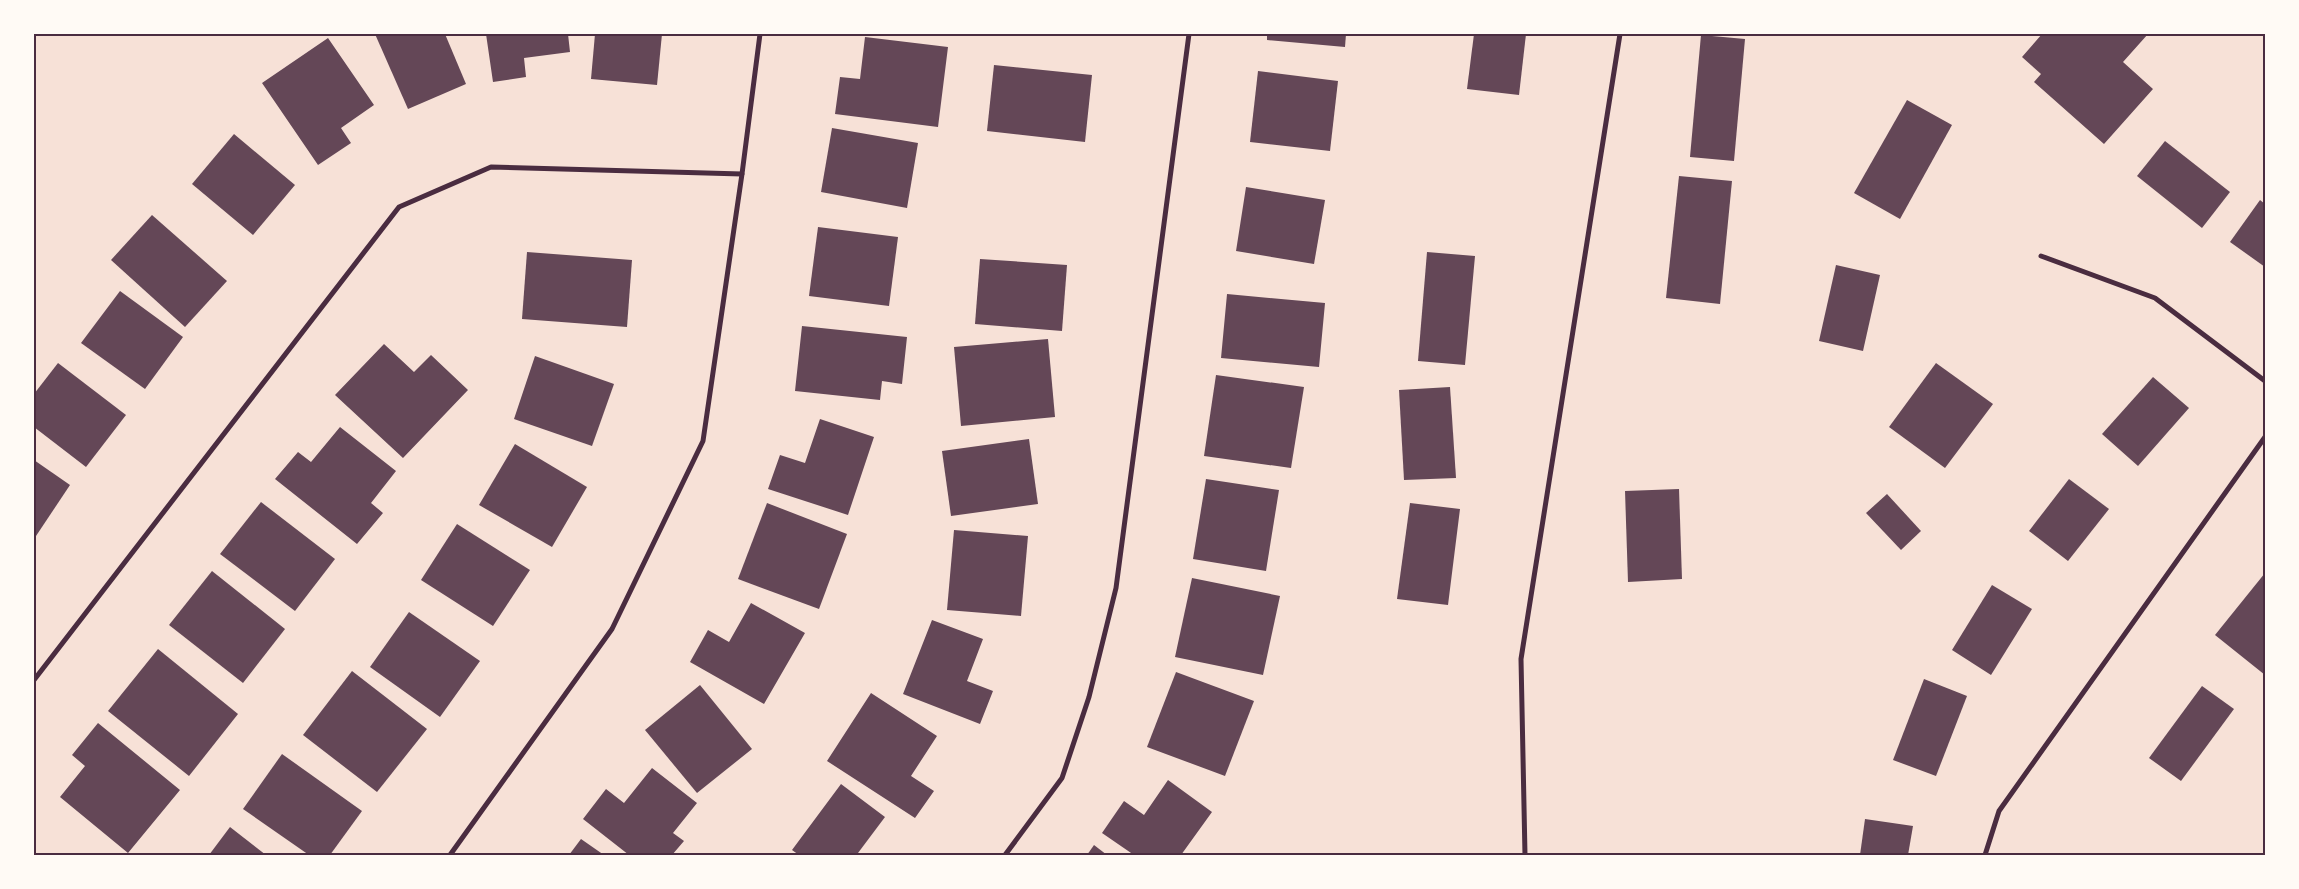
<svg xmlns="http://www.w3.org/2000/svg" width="2299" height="889" font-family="Georgia,serif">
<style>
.building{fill:#644757}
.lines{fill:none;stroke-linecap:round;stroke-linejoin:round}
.minor{stroke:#4a2c40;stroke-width:5}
.neatline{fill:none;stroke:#4a2c40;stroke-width:2}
</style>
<rect width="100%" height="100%" fill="#f7e1d7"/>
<!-- building -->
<g class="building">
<polygon points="375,34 445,34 466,84 408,109"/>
<polygon points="486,34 568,34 570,52 524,58 526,77 493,82"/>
<polygon points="595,34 662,34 657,85 591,79"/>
<polygon points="1267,34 1346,34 1345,47 1267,40"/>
<polygon points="1474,34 1526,34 1519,95 1467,89"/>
<polygon points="2042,34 2148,34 2123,62 2153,89 2104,144 2034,82 2041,74 2022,57"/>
<polygon points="1701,35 1745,39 1734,161 1690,157"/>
<polygon points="865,37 948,47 938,127 835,114 840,77 860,79"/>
<polygon points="328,38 374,105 341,128 351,143 318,165 262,83"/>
<polygon points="994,65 1092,75 1085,142 987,131"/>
<polygon points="1258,71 1338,81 1330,151 1250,142"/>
<polygon points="1907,100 1952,125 1900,219 1854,193"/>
<polygon points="832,128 918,143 907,208 821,192"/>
<polygon points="234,134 295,185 253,235 192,184"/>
<polygon points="2165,141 2230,192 2202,228 2137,176"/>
<polygon points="1679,176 1732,181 1720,304 1666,298"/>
<polygon points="1246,187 1325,200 1314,264 1236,251"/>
<polygon points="2260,200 2265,204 2265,267 2230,242"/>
<polygon points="152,215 227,281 185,327 111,260"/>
<polygon points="818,227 898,237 889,306 809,296"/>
<polygon points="527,252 632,260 627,327 522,319"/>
<polygon points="1427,252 1475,256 1465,365 1418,361"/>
<polygon points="980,259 1067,265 1062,331 975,324"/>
<polygon points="1836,265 1880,275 1863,351 1819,341"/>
<polygon points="120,291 183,337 145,389 81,343"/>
<polygon points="1227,294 1325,303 1319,367 1221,358"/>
<polygon points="802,326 907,337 902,384 882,381 880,400 795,391"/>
<polygon points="1048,339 1055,417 961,426 954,347"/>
<polygon points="384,344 414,372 431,355 468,390 403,458 335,395"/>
<polygon points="535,356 614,384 592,446 514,419"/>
<polygon points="58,363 126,415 86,467 34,427 34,394"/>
<polygon points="1936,363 1993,404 1945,468 1889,427"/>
<polygon points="1216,375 1304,387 1291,468 1204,456"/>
<polygon points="2153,377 2189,408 2138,466 2102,434"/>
<polygon points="1450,387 1456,478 1404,480 1399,390"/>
<polygon points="820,419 874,437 848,515 768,489 780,455 805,463"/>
<polygon points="340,427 396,471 371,503 383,513 357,544 275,479 298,452 311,462"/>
<polygon points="1029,439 1038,504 951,516 942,451"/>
<polygon points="515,444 587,487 552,547 479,505"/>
<polygon points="34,460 70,485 34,539"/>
<polygon points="1206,479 1279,490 1266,571 1193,559"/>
<polygon points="2069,479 2109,509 2068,561 2029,531"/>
<polygon points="1679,489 1682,579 1628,582 1625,491"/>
<polygon points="1887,494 1921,531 1901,550 1866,513"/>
<polygon points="261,502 335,559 295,611 220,554"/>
<polygon points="767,503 847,534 819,609 738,579"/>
<polygon points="1410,503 1460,509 1448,605 1397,599"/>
<polygon points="457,524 530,570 493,626 421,580"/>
<polygon points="954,530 1028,536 1021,616 947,610"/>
<polygon points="212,571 285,629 243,683 169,625"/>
<polygon points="2265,573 2265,675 2215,635"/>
<polygon points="1192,578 1280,596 1263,675 1175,657"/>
<polygon points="1992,585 2032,609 1991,675 1952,650"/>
<polygon points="751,603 805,633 764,704 690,662 708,630 729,642"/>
<polygon points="409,612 480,661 440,717 370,667"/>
<polygon points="932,620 983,639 967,681 993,691 980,724 903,694"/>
<polygon points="158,649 238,714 189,776 108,711"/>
<polygon points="352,671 427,729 377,792 303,735"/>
<polygon points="1176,672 1254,701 1225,776 1147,747"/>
<polygon points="1924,679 1967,696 1936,776 1893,760"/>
<polygon points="700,685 752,749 697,793 645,730"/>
<polygon points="2202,686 2234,709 2181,781 2149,758"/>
<polygon points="871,693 937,736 911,776 934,791 915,818 827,761"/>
<polygon points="98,723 180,790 128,853 60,797 85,766 72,755"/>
<polygon points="282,754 362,811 330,855 309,855 243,809"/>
<polygon points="652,768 697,803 673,833 684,841 672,855 629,855 583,819 606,789 624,803"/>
<polygon points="1168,780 1212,812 1181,855 1134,855 1102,833 1124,801 1144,815"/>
<polygon points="841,784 885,817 858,853 861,855 799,855 792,850"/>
<polygon points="1865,819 1913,826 1908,855 1860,855"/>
<polygon points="230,827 266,855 209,855"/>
<polygon points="581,839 604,855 569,855"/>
<polygon points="1094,845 1107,855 1087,855"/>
</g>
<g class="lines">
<!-- minor -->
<g class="minor">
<polyline points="2041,256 2155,298 2265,381"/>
<polyline points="34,680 399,207 491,167 742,174"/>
<polyline points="450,855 612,629 703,441 742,174 760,34"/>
<polyline points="1005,855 1062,778 1089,697 1116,588 1189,34"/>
<polyline points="1525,855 1521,659 1620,34"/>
<polyline points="1985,855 1999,811 2265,437"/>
</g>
</g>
<!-- border -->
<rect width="2299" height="889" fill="none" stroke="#fffaf5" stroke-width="70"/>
<rect x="35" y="35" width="2229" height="819" class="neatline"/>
</svg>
